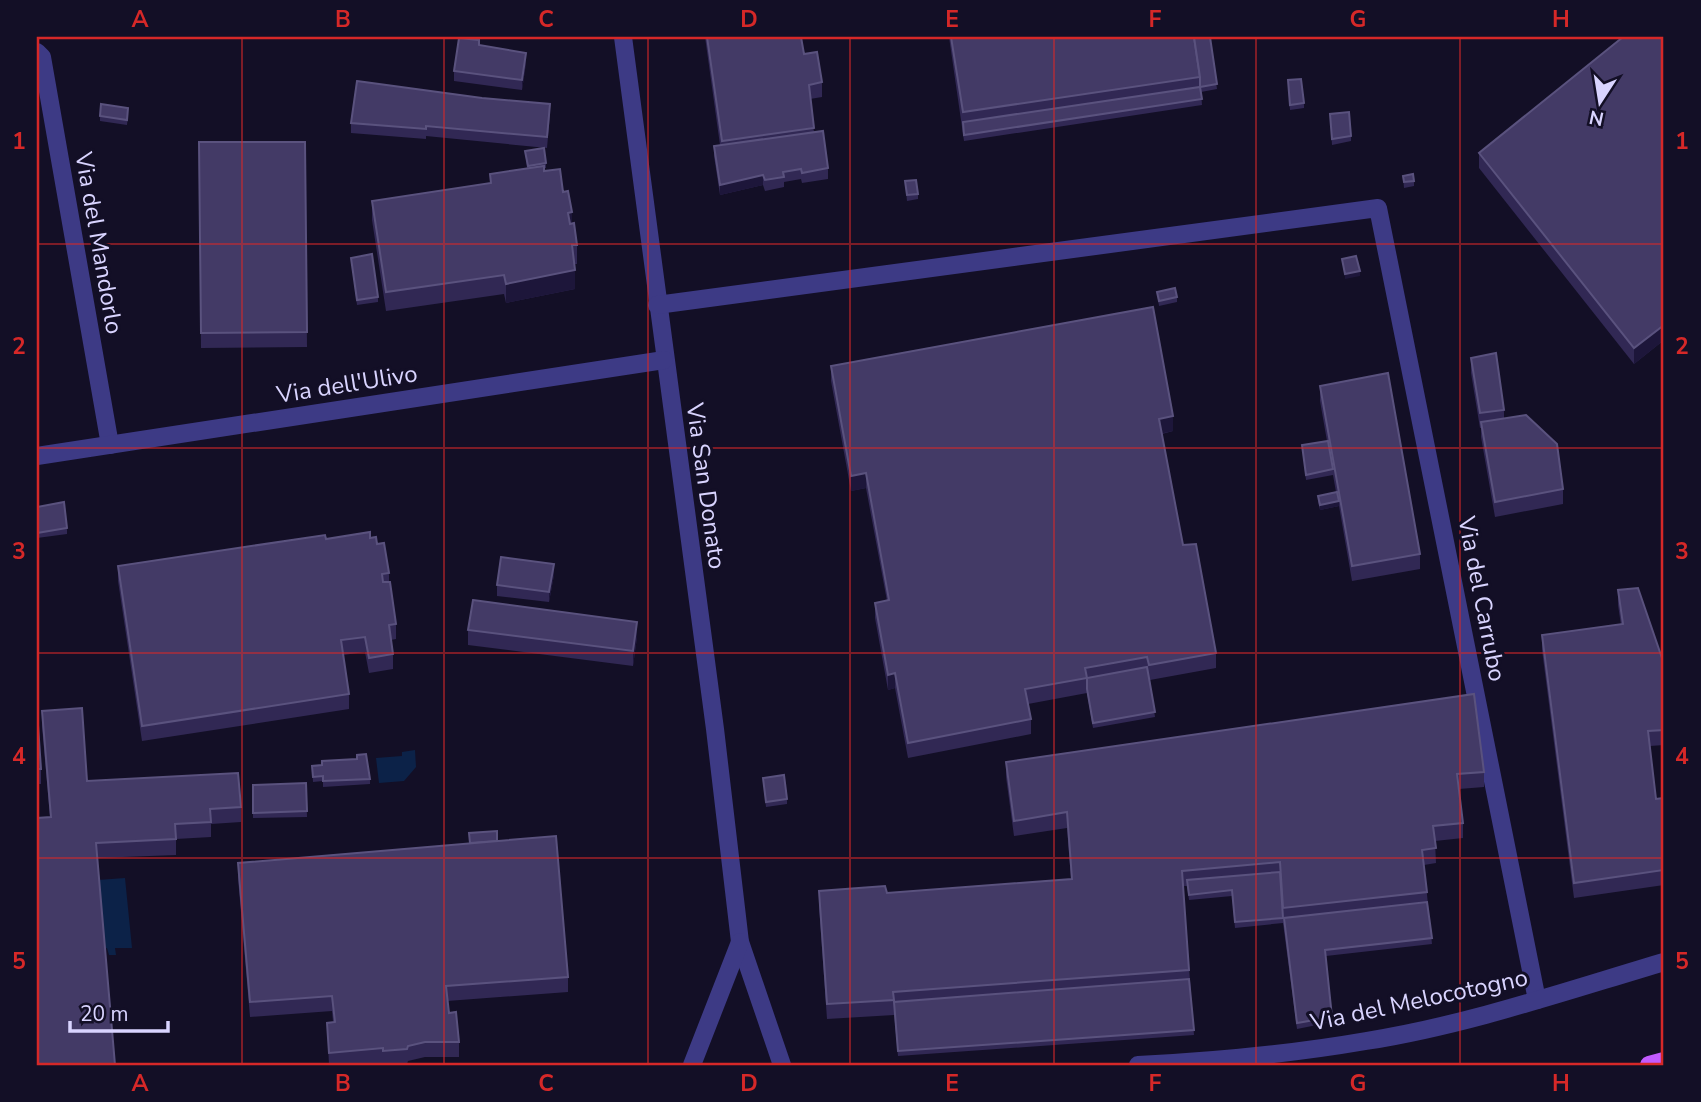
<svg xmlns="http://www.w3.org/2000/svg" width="1701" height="1102" font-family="'Nunito Sans',sans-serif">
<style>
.water{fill:#0c2248}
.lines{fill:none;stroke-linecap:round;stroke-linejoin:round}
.minor{stroke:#3d3a85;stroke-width:18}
.major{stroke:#c25bff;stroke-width:18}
.wall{fill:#312854}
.shaded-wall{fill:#1d163a}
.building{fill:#433a66;stroke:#5a527e;stroke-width:2}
.grid{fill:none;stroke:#d62828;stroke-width:2;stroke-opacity:0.55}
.labels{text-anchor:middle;stroke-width:6;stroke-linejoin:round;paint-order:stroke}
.street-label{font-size:24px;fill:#d9d4ff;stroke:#130f26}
.neatline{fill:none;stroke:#d62828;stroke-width:2.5}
.grid-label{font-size:23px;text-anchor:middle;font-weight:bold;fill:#d62828}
</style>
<rect width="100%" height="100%" fill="#130f26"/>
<!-- water -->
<g class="water">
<polygon points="415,750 416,767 404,781 379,783 376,758 402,756 402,752"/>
<polygon points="125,878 132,948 115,948 116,955 109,955 107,948 104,949 98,880"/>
</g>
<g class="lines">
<!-- minor -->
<g class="minor">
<polyline points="623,37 715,729 740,942 782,1065"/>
<polyline points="37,52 42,57 110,445"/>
<polyline points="657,305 1378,208 1537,1000"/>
<polyline points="37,456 664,360"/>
<polyline points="692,1065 740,942"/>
<path d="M1138,1065C1214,1061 1291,1054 1366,1041C1467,1025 1566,991 1664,962"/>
</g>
<!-- major -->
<polyline class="major" points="1649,1065 1664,1061"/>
</g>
<!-- wall -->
<g class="wall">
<polygon points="705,37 801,37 804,54 822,82 822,97 810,99 814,132 828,168 828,179 802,183 801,179 784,182 784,187 765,191 763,185 720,195 714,156 714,146 720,145"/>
<polygon points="949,37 1210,37 1217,89 1201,92 1202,105 964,141"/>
<polygon points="1664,37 1664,340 1634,364 1479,168 1479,153"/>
<polygon points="479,45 526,63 522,90 454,81 454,71"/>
<polygon points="1288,85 1304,103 1304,108 1290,110"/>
<polygon points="128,113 127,125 100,121 100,116"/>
<polygon points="550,114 547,148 426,136 426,139 351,133 351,123"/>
<polygon points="1330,114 1351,136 1351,141 1332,145"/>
<polygon points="199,142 305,142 307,347 201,348"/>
<polygon points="525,151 546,163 546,168 544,168 544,171 563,192 577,245 577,264 575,264 575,289 506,303 504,294 386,311 372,220 372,201 490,184 490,174 527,168"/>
<polygon points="1403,176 1414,181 1414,186 1404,188"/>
<polygon points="905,181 918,194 918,199 907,201"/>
<polygon points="351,258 378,297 378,302 357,305"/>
<polygon points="1157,292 1177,297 1177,302 1159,306"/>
<polygon points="1471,358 1504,410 1504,418 1563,489 1563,504 1495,517 1481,437 1481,428 1480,428 1471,373"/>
<polygon points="831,366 1173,431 1162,434 1183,545 1216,653 1216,668 1150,680 1155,717 1093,728 1087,693 1028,704 1031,719 1031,734 908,758 895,688 888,690 875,618 875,603 887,601 866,488 851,491 831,381"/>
<polygon points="1320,386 1420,554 1420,569 1352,581 1339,506 1320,510 1318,501 1318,496 1336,492 1333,475 1306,480 1302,445 1327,441 1320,401"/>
<polygon points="37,507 67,528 67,534 37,538"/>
<polygon points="370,538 377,544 389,573 389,582 396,624 396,639 391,640 393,654 393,669 369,673 365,652 343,655 349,694 349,709 142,741 118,581 118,566 326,539"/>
<polygon points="554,575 549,602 497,596 497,585"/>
<polygon points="1618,590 1664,664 1664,745 1650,746 1656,799 1664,798 1664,885 1574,898 1542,650 1542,635 1621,625 1618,605"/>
<polygon points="468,630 637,637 633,666 468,645"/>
<polygon points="37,710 41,769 41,784 37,784"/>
<polygon points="42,711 87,781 241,807 241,822 211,824 211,837 176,839 176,855 97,858 50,817 42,726"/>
<polygon points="1006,762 1484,772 1484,787 1459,789 1463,823 1463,838 1435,841 1436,863 1424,865 1432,944 1326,956 1332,1022 1297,1029 1283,923 1235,928 1232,896 1189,900 1187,886 1183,886 1194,1035 898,1056 894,1013 894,1015 827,1019 819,906 819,891 887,893 1071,879 1067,828 1014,836 1006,777"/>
<polygon points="312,766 370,779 370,784 323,787 323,781 313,782"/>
<polygon points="763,778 787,799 787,804 766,807"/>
<polygon points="306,783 307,817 253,818 253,785"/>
<polygon points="497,841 568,977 568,992 447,1001 449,1013 459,1042 459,1057 425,1057 408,1061 407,1064 393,1065 383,1065 383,1063 358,1065 329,1065 327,1023 333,1022 332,1011 250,1017 238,878 238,863"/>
</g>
<!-- shaded-wall -->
<g class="shaded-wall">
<polygon points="526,53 526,63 522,90 522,80"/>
<polygon points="763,175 763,185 720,195 720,185"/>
<polygon points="572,212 572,231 568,232 568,213"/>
<polygon points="575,270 575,289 506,303 506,284"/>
<polygon points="1360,271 1360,276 1345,279 1345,274"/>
<polygon points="1664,325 1664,340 1634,364 1634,348"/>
<polygon points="1173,416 1173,431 1159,434 1159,419"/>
<polygon points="866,473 866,488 851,491 851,476"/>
<polygon points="1339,501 1339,506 1320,510 1320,505"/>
<polygon points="554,564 554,575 549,602 549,592"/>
<polygon points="637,622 637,637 633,666 633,651"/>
<polygon points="895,673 895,688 888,690 888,675"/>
</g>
<!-- building -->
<g class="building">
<polygon points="707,37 801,37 804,54 817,52 822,82 809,85 814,128 722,141"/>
<polygon points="951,37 1194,37 1200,77 963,112"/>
<polygon points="1194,37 1210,37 1217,84 1200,87 1200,77"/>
<polygon points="1623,37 1664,37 1664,325 1634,348 1479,153"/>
<polygon points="459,38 479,40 479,45 526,53 522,80 454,71"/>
<polygon points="1301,79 1304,103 1290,105 1288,80"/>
<polygon points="357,81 482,98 550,104 547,137 426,126 426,129 351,123"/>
<polygon points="1200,87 1202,99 964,135 963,122"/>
<polygon points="101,104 128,108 127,120 100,116"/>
<polygon points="1349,112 1351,136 1332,139 1330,114"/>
<polygon points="823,131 828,168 802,173 801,169 783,172 784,177 765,180 763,175 720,185 714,146"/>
<polygon points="199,142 305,142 307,332 201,333"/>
<polygon points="544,148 546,163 528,166 525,151"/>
<polygon points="544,166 544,171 560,169 563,192 568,191 572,212 568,213 570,224 574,223 577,245 572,245 575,270 506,284 504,275 386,292 372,201 491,183 490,174"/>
<polygon points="1413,174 1414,181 1404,182 1403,176"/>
<polygon points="916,180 918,194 907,195 905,181"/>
<polygon points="372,254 378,297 357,300 351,258"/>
<polygon points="1356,256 1360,271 1345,274 1342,259"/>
<polygon points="1175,288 1177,297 1159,301 1157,292"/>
<polygon points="1153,307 1173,416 1159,419 1183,545 1196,544 1216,653 1149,665 1147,657 1085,668 1087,678 1025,689 1031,719 908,743 895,673 888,675 875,603 889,600 866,473 851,476 831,366"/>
<polygon points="1496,353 1504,410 1480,413 1471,358"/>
<polygon points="1388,373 1420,554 1352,566 1320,386"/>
<polygon points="1526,415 1557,444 1563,489 1495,502 1481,422"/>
<polygon points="1328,441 1333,469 1306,475 1302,445"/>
<polygon points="1337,492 1339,501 1320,505 1318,496"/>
<polygon points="64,502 67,528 37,533 37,507"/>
<polygon points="370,532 370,538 376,537 377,544 384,543 389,573 382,574 383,582 390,582 396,624 389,625 393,654 369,658 365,637 341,640 349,694 142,726 118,566 325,535 326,539"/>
<polygon points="501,557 554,564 549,592 497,585"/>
<polygon points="1638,588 1664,664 1664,730 1648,731 1656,799 1664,798 1664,870 1574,883 1542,635 1623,624 1618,590"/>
<polygon points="473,600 637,622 633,651 468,630"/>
<polygon points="1147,667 1155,712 1093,723 1087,689 1087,678"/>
<polygon points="1474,694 1484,772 1457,774 1463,823 1433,826 1436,848 1422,850 1427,892 1283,908 1280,862 1182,871 1189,970 893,992 894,1000 827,1004 819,891 885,886 887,893 1072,879 1067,812 1014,821 1006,762"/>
<polygon points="82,708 87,781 238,773 241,807 210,809 211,822 175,824 176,839 96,843 115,1065 37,1065 37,818 51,817 42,711"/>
<polygon points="37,710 41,769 37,769"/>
<polygon points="366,754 370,779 323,781 323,776 313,777 312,766 322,765 322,761 357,759 357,755"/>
<polygon points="784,775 787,799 766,802 763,778"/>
<polygon points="306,783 307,811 253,813 253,785"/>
<polygon points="497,831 497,841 470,843 469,833"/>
<polygon points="556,836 568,977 446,986 449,1013 456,1012 459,1042 425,1042 408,1046 407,1049 383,1051 383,1048 329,1053 327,1023 335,1022 332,996 250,1002 238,863"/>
<polygon points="1280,872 1283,918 1235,922 1232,890 1189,895 1187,880"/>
<polygon points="1427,902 1432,938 1325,950 1332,1017 1297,1023 1284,918"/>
<polygon points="1189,979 1194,1030 898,1051 894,1002"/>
</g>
<!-- grid -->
<path class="grid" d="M242,37V1065M444,37V1065M648,37V1065M850,37V1065M1054,37V1065M1256,37V1065M1460,37V1065M37,244H1664M37,448H1664M37,653H1664M37,858H1664"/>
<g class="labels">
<!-- street labels -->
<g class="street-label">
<text transform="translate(99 243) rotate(80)" y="8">Via del Mandorlo</text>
<text transform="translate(347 384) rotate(-9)" y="8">Via dell'Ulivo</text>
<text transform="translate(706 486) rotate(82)" y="8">Via San Donato</text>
<text transform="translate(1482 599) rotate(79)" y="8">Via del Carrubo</text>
<text transform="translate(1419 1000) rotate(-12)" y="8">Via del Melocotogno</text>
</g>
</g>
<!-- border -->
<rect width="1701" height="1102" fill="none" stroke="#130f26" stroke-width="77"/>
<!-- north arrow -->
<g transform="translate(1600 102) rotate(192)" stroke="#130f26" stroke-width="5" paint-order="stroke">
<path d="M0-5L12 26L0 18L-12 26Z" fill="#d9d4ff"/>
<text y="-10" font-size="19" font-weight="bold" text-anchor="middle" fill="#d9d4ff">N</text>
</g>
<!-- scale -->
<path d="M70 1021v10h98v-10" fill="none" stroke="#d9d4ff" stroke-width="3.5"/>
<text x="80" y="1021" font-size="21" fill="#d9d4ff" stroke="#130f26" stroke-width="5" paint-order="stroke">20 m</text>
<rect x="38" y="38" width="1624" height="1026" class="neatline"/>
<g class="grid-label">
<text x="140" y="27">A</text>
<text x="343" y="27">B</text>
<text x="546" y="27">C</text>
<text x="749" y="27">D</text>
<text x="952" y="27">E</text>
<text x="1155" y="27">F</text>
<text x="1358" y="27">G</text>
<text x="1561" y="27">H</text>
<text x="19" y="149">1</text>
<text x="1682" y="149">1</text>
<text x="19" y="354">2</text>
<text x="1682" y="354">2</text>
<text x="19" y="559">3</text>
<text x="1682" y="559">3</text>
<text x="19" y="764">4</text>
<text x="1682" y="764">4</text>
<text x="19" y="969">5</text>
<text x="1682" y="969">5</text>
<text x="140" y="1091">A</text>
<text x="343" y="1091">B</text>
<text x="546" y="1091">C</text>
<text x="749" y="1091">D</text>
<text x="952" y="1091">E</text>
<text x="1155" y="1091">F</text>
<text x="1358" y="1091">G</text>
<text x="1561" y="1091">H</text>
</g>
</svg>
